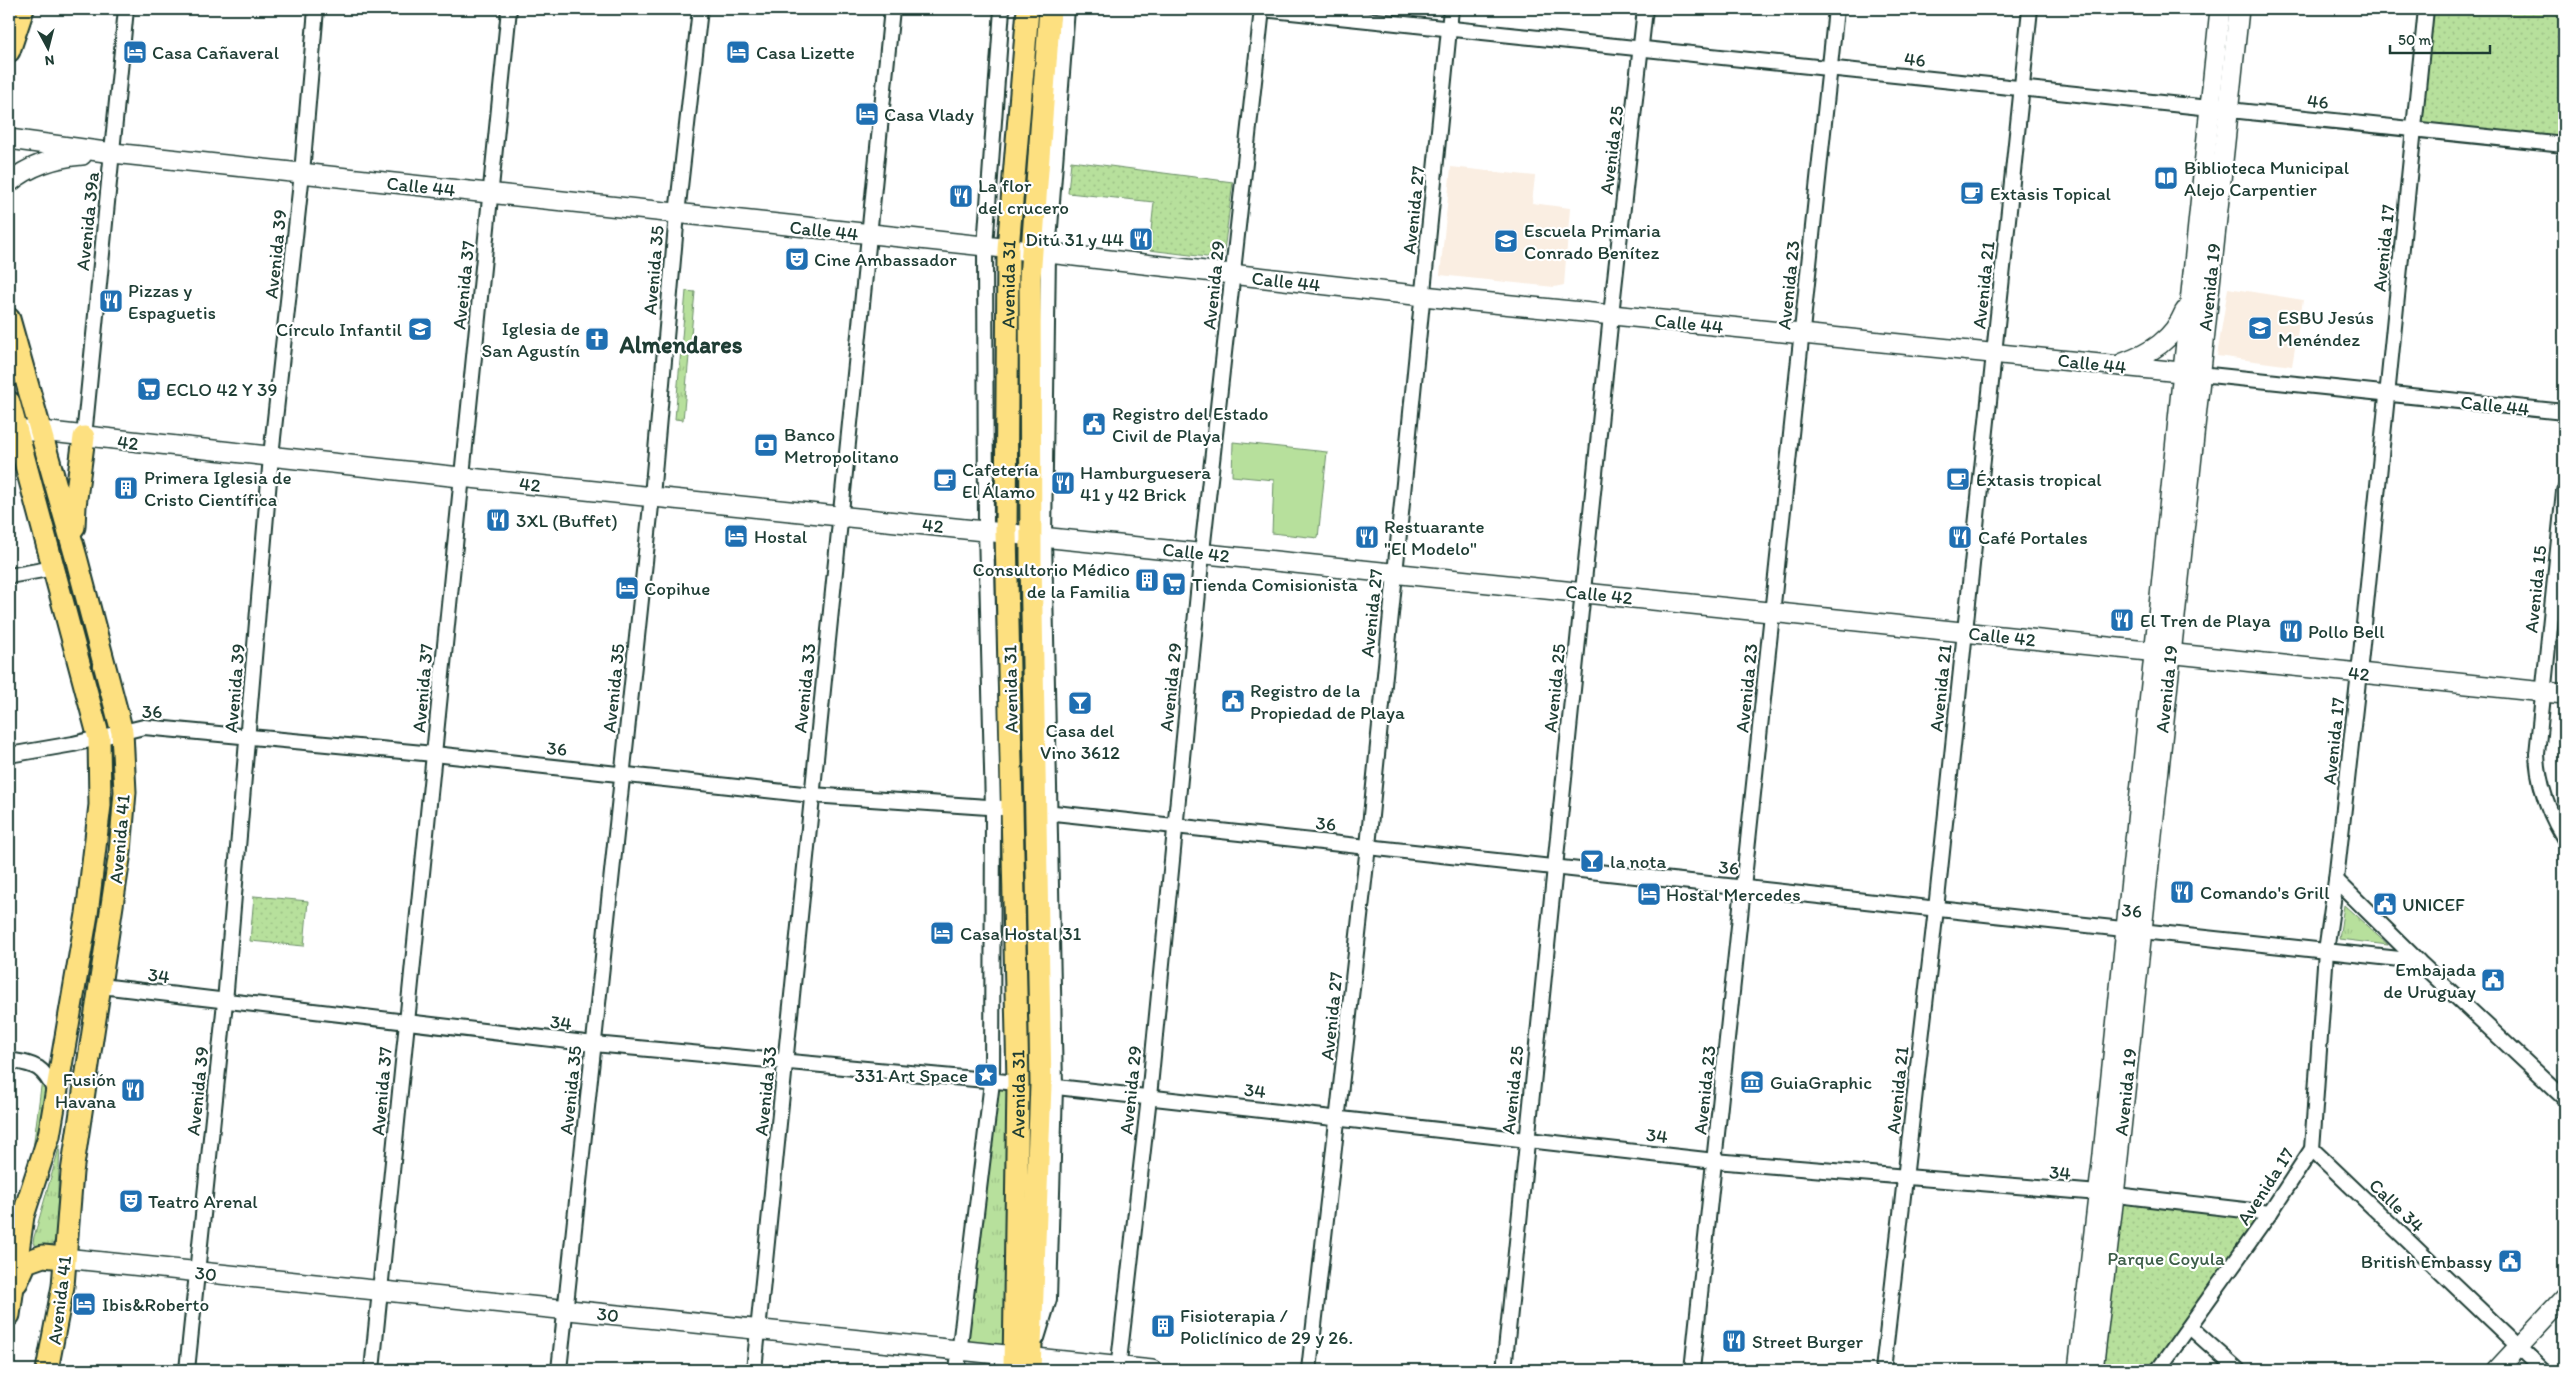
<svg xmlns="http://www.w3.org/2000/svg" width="2573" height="1379" font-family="Itim,sans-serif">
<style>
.built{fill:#faeee2}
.grass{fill:url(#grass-tufts);stroke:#6b8e68}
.park{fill:url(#park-dots);stroke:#6b8e68}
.garden{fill:#b7e09c;stroke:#6b8e68}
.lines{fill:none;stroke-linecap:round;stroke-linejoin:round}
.street-casing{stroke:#1f3d34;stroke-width:18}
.secondary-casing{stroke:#1f3d34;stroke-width:22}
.primary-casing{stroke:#1f3d34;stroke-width:25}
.street{stroke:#fff;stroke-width:14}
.secondary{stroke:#fff;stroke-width:19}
.primary{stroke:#fde080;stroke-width:21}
.labels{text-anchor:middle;stroke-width:4.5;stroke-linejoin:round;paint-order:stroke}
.poi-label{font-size:19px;fill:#1f3d34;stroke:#fff;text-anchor:start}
.street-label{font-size:19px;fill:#1f3d34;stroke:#fff}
.park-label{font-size:19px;fill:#3d5e49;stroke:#fff}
.district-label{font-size:24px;font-weight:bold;fill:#1f3d34;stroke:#fff}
</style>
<defs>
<pattern id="grass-tufts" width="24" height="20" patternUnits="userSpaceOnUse" patternTransform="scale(1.25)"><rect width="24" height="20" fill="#b7e09c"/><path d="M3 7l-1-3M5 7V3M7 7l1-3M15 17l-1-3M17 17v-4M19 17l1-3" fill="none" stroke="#9dc187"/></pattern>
<pattern id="park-dots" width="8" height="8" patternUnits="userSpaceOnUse" patternTransform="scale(1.25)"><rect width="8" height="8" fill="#b7e09c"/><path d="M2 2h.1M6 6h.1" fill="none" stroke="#9dc187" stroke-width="1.8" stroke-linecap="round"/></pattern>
</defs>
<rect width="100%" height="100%" fill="#fff"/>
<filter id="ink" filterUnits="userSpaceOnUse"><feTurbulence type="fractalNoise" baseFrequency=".02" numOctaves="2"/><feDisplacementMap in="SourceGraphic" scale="10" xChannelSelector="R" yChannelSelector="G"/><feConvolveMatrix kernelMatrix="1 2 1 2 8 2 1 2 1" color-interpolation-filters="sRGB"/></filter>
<g filter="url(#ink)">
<!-- built -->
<g class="built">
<polygon points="1451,167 1535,176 1532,203 1570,208 1564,285 1554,287 1440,275"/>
<polygon points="2228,288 2303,300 2292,366 2217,356"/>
</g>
<!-- grass -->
<g class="grass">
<polygon points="1037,9 1040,9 1023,232 1019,231"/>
<polygon points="1016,270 1021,270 1022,518 1017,518"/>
<polygon points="686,291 695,292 683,420 675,419"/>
<polygon points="1016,549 1022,549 1032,1084 1024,1349"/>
<polygon points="2344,905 2388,945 2339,939"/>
<path d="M42,1079C52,1106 45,1131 32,1157Z"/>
<polygon points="1018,1083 1015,1356 959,1350 992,1085"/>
<polygon points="60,1145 56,1237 53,1244 47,1248 38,1247 33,1243 34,1237"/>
</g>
<!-- park -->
<g class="park">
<polygon points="2426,9 2564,9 2564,145 2414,130"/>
<polygon points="1071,161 1233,182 1223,259 1149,250 1154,202 1068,193"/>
<polygon points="254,896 308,901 304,946 250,941"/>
<polygon points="2121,1200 2261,1217 2151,1370 2100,1370"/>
</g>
<!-- garden -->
<polygon class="garden" points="1233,442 1327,452 1318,538 1272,533 1274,480 1232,476"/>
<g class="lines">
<!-- street casing -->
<g class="street-casing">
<g id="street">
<polyline points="1262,9 2564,145"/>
<polyline points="2200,374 2564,412"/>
<polyline points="84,437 126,9"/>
<path d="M2564,491L2537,754C2538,784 2549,813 2564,838"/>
<polyline points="9,576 54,568"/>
<polyline points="9,755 73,744 144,727 434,754 812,795 1002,808"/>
<polyline points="1036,811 2418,961"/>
<polyline points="2336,880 2418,961 2564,1098"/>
<polyline points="101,986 594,1044 1018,1083"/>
<path d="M9,1060C36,1065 42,1065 55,1091"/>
<polyline points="1048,1086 1715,1161 2099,1193 2270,1213"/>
<polyline points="2312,1149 2543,1370"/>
<polyline points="2190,1327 2238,1370"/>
<polyline points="1037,1338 1049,1299 1055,1087 1044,536 1048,253 1067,9"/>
<polyline points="187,1370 225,1002 271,456 302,173 316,9"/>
<polyline points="372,1370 509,9"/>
<polyline points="559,1370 652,496 677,214 700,9"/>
<polyline points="754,1370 892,9"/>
<polyline points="957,1370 992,1082 993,808 986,530 985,247 1002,9"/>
<polyline points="1118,1370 1149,1097 1202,552 1262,9"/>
<polyline points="1309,1370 1368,846 1451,9"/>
<polyline points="1504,1370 1611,315 1645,9"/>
<polyline points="1692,1370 1836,9"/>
<polyline points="1883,1370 1936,909 2030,9"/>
<polyline points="2158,1370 2270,1213 2312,1149 2326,951 2336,880 2361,654 2426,9"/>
</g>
</g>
<!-- secondary casing -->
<g class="secondary-casing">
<g id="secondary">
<polyline points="9,139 113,153 1031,251 1423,296 2200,374"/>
<path d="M9,183C28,166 56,157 82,155"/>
<path d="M2123,363C2151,353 2173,340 2185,311"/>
<polyline points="9,431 41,431 460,477 2564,694"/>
<polyline points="64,1258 1152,1370"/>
<polyline points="2078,1370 2103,1154 2220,9"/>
<polyline points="2093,1370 2114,1196 2239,9"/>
<polyline points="2497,1370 2564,1298"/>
</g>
</g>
<!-- primary casing -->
<g class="primary-casing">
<g id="primary">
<polyline points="9,51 23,9"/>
<polyline points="9,319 76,557 122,732 125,792 120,852 72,1172 63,1286 47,1370"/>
<polyline points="9,402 99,738 100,805 87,914 49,1136 23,1216 9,1315"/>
<polyline points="74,527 75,506 84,437"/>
<polyline points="17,1282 26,1262 43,1256 64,1258"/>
<path id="s1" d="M1014,1370L1018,1083L1006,532L1008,249L1028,9"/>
<polyline points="1030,1370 1041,1085 1031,560 1030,278 1050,9"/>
</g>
</g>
<!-- street -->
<use href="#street" class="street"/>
<!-- secondary -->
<use href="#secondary" class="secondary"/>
<!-- primary -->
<use href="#primary" class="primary"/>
</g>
</g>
<!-- icons -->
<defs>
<g id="hotel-square" transform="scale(1.25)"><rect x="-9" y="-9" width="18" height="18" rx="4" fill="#1f6fb2" stroke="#fff"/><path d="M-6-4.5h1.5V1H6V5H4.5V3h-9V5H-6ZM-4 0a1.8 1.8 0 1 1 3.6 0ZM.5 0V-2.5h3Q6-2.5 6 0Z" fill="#fff"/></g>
<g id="library-square" transform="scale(1.25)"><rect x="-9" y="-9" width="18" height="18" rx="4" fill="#1f6fb2" stroke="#fff"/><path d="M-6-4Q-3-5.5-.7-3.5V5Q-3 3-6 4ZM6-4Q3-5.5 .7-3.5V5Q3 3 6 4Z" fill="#fff"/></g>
<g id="cafe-square" transform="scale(1.25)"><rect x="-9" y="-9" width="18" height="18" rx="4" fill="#1f6fb2" stroke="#fff"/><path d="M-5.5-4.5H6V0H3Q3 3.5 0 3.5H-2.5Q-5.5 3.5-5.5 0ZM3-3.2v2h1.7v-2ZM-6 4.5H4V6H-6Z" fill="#fff"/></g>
<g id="restaurant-square" transform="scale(1.25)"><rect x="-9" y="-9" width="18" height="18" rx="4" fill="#1f6fb2" stroke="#fff"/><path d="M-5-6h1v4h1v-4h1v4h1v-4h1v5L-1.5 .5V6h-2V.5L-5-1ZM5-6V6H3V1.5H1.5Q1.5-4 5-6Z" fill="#fff"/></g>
<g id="school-square" transform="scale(1.25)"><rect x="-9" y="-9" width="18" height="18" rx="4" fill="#1f6fb2" stroke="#fff"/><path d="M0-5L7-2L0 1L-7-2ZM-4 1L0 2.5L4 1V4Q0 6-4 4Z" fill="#fff"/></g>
<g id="theatre-square" transform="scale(1.25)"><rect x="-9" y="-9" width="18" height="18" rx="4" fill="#1f6fb2" stroke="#fff"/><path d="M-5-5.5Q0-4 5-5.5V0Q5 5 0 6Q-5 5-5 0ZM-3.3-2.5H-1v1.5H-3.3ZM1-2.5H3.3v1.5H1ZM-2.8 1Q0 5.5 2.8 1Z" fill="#fff"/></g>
<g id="church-square" transform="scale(1.25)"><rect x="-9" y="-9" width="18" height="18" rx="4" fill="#1f6fb2" stroke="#fff"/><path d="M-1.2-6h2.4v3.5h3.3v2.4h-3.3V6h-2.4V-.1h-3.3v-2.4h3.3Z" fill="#fff"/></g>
<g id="supermarket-square" transform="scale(1.25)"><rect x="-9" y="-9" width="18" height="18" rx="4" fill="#1f6fb2" stroke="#fff"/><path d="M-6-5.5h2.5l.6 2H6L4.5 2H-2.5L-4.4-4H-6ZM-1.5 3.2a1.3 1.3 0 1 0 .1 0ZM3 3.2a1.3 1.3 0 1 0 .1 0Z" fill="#fff"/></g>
<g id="civic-square" transform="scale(1.25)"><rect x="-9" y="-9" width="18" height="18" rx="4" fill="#1f6fb2" stroke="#fff"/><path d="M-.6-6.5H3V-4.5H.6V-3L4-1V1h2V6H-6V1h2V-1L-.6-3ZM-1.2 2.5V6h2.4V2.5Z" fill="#fff"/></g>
<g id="bank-square" transform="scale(1.25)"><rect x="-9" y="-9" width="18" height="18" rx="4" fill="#1f6fb2" stroke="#fff"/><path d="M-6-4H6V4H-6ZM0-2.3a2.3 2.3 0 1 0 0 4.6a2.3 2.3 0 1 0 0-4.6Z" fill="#fff"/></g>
<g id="building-square" transform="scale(1.25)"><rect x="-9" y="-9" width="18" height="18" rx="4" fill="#1f6fb2" stroke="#fff"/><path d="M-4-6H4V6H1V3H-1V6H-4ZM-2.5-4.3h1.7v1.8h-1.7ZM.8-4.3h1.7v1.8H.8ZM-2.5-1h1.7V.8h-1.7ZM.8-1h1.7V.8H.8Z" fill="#fff"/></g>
<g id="bar-square" transform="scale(1.25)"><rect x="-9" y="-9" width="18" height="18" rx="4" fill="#1f6fb2" stroke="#fff"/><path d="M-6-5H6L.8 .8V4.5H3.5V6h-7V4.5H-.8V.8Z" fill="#fff"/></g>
<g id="sight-square" transform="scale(1.25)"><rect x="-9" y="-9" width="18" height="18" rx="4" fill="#1f6fb2" stroke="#fff"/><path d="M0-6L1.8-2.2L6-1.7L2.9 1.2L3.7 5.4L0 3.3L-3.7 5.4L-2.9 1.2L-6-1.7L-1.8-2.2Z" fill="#fff"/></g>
<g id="museum-square" transform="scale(1.25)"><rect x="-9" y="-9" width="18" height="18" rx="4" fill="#1f6fb2" stroke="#fff"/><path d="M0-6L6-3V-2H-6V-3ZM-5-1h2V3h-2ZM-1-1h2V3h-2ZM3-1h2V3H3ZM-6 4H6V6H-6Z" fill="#fff"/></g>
</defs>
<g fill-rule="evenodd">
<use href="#hotel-square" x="135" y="52"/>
<use href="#hotel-square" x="738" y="52"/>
<use href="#hotel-square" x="867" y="114"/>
<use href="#library-square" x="2166" y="178"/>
<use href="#cafe-square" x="1972" y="193"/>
<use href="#restaurant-square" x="961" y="196"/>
<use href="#restaurant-square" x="1141" y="239"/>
<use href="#school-square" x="1506" y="241"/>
<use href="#theatre-square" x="797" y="259"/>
<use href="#restaurant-square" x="111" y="301"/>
<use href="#school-square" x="2260" y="328"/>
<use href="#school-square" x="420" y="329"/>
<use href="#church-square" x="597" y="339"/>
<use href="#supermarket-square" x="149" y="389"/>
<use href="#civic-square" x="1094" y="424"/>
<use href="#bank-square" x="766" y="445"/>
<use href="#cafe-square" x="1958" y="479"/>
<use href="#cafe-square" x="945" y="480"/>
<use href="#restaurant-square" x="1063" y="483"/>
<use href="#building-square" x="126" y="488"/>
<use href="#restaurant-square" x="498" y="520"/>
<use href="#hotel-square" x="736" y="536"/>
<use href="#restaurant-square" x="1367" y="537"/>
<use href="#restaurant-square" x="1960" y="537"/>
<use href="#building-square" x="1147" y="580"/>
<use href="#supermarket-square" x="1174" y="584"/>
<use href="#hotel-square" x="627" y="588"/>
<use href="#restaurant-square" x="2122" y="620"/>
<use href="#restaurant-square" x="2291" y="631"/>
<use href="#civic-square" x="1233" y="701"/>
<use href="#bar-square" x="1080" y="703"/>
<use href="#bar-square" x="1592" y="861"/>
<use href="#restaurant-square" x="2182" y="892"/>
<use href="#hotel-square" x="1649" y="894"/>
<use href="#civic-square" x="2385" y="904"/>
<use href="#hotel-square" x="942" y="933"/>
<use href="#civic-square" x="2493" y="980"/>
<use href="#sight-square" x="986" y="1075"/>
<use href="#museum-square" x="1752" y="1082"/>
<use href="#restaurant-square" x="133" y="1090"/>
<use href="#theatre-square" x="131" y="1201"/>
<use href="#civic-square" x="2510" y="1261"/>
<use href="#hotel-square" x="84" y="1304"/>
<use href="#building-square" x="1163" y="1326"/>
<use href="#restaurant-square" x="1734" y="1341"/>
</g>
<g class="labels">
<!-- poi labels -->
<g class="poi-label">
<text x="152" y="59">Casa Cañaveral</text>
<text x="756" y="59">Casa Lizette</text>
<text x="884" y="121">Casa Vlady</text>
<text x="2184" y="174">Biblioteca Municipal<tspan x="2184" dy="22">Alejo Carpentier</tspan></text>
<text x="978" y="192">La flor<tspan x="978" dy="22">del crucero</tspan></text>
<text x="1990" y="200">Extasis Topical</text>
<text x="1524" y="237">Escuela Primaria<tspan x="1524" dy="22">Conrado Benítez</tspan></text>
<text x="1124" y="246" text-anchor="end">Ditú 31 y 44</text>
<text x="814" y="266">Cine Ambassador</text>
<text x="128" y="297">Pizzas y<tspan x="128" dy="22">Espaguetis</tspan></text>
<text x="2278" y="324">ESBU Jesús<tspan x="2278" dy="22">Menéndez</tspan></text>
<text x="580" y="335" text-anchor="end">Iglesia de<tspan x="580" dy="22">San Agustín</tspan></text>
<text x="402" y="336" text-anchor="end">Círculo Infantil</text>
<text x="166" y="396">ECLO 42 Y 39</text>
<text x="1112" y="420">Registro del Estado<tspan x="1112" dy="22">Civil de Playa</tspan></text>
<text x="784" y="441">Banco<tspan x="784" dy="22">Metropolitano</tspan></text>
<text x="962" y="476">Cafetería<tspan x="962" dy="22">El Álamo</tspan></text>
<text x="1080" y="479">Hamburguesera<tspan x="1080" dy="22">41 y 42 Brick</tspan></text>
<text x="144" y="484">Primera Iglesia de<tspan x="144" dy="22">Cristo Científica</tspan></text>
<text x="1976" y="486">Éxtasis tropical</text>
<text x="516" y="527">3XL (Buffet)</text>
<text x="1384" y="533">Restuarante<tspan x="1384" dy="22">"El Modelo"</tspan></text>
<text x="754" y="543">Hostal</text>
<text x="1978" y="544">Café Portales</text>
<text x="1130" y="576" text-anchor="end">Consultorio Médico<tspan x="1130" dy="22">de la Familia</tspan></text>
<text x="1192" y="591">Tienda Comisionista</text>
<text x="644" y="595">Copihue</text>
<text x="2140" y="627">El Tren de Playa</text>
<text x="2308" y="638">Pollo Bell</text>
<text x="1250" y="697">Registro de la<tspan x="1250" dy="22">Propiedad de Playa</tspan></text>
<text x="1080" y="737" text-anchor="middle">Casa del<tspan x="1080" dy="22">Vino 3612</tspan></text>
<text x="1610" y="868">la nota</text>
<text x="2200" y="899">Comando's Grill</text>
<text x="1666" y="901">Hostal Mercedes</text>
<text x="2402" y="911">UNICEF</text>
<text x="960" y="940">Casa Hostal 31</text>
<text x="2476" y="976" text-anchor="end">Embajada<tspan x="2476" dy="22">de Uruguay</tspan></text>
<text x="968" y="1082" text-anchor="end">331 Art Space</text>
<text x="116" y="1086" text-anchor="end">Fusión<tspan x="116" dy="22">Havana</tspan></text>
<text x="1770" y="1089">GuiaGraphic</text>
<text x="148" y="1208">Teatro Arenal</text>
<text x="2492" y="1268" text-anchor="end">British Embassy</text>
<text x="102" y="1311">Ibis&amp;Roberto</text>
<text x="1180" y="1322">Fisioterapia /<tspan x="1180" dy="22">Policlínico de 29 y 26.</tspan></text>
<text x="1752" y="1348">Street Burger</text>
</g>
<!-- street labels -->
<g class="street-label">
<text transform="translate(1915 59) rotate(6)" y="7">46</text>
<text transform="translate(2318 101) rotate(6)" y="7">46</text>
<text transform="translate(1611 150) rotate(-83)" y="7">Avenida 25</text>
<text transform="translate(421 186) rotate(6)" y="7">Calle 44</text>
<text transform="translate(1413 210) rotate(-84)" y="7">Avenida 27</text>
<text transform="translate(87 221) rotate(-84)" y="7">Avenida 39a</text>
<text transform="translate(824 230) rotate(6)" y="7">Calle 44</text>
<text transform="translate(2383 248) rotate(-84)" y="7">Avenida 17</text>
<text transform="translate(275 254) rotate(-84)" y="7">Avenida 39</text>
<text transform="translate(653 270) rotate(-85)" y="7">Avenida 35</text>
<text transform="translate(1286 281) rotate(6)" y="7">Calle 44</text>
<text dy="7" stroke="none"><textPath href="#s1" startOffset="1086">Avenida 31</textPath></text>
<text transform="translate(463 285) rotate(-84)" y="7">Avenida 37</text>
<text transform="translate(1213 285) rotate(-84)" y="7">Avenida 29</text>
<text transform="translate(1788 285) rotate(-84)" y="7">Avenida 23</text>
<text transform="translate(1983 285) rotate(-84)" y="7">Avenida 21</text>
<text transform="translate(2209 287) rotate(-84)" y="7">Avenida 19</text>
<text transform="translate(1689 323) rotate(6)" y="7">Calle 44</text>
<text transform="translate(2092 363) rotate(6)" y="7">Calle 44</text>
<text transform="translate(2495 405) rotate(6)" y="7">Calle 44</text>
<text transform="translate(128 442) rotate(7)" y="7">42</text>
<text transform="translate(530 484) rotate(6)" y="7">42</text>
<text transform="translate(933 525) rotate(6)" y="7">42</text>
<text transform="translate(1196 552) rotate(6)" y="7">Calle 42</text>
<text transform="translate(2535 589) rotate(-84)" y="7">Avenida 15</text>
<text transform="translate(1599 594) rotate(6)" y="7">Calle 42</text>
<text transform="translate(1371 613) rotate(-84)" y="7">Avenida 27</text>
<text transform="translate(2002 636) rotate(6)" y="7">Calle 42</text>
<text transform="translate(2359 673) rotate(6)" y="7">42</text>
<text transform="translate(1170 687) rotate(-84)" y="7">Avenida 29</text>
<text transform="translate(234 688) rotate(-85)" y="7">Avenida 39</text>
<text transform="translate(422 688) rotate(-85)" y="7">Avenida 37</text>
<text transform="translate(613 688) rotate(-84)" y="7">Avenida 35</text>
<text transform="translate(804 688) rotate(-84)" y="7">Avenida 33</text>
<text transform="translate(1554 688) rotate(-84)" y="7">Avenida 25</text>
<text transform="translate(1746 688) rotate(-84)" y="7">Avenida 23</text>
<text transform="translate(1940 688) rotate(-84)" y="7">Avenida 21</text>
<text transform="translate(1010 689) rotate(-91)" y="7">Avenida 31</text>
<text transform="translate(2166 689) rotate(-84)" y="7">Avenida 19</text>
<text x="152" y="718">36</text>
<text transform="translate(2333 741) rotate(-84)" y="7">Avenida 17</text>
<text transform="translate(557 748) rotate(6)" y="7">36</text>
<text transform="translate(1326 823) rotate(6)" y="7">36</text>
<text transform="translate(119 839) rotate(-85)" y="7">Avenida 41</text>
<text transform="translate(1729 867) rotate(6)" y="7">36</text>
<text transform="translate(2132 910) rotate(6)" y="7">36</text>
<text transform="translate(159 975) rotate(7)" y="7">34</text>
<text transform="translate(1331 1016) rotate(-84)" y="7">Avenida 27</text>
<text transform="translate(561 1022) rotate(6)" y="7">34</text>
<text transform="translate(570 1090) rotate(-84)" y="7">Avenida 35</text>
<text transform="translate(1130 1090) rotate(-84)" y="7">Avenida 29</text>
<text transform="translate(1255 1090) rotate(6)" y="7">34</text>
<text transform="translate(1512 1090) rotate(-84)" y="7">Avenida 25</text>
<text transform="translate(1704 1090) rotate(-84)" y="7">Avenida 23</text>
<text transform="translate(1897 1090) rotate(-84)" y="7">Avenida 21</text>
<text transform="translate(197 1091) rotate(-84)" y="7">Avenida 39</text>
<text transform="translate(381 1091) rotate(-85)" y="7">Avenida 37</text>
<text transform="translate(765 1091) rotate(-84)" y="7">Avenida 33</text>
<text transform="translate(2125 1092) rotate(-84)" y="7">Avenida 19</text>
<text dy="7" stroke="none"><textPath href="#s1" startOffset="276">Avenida 31</textPath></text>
<text transform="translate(1657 1135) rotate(6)" y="7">34</text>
<text transform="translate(2060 1172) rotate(4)" y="7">34</text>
<text transform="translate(2265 1186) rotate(-57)" y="7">Avenida 17</text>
<text transform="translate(2397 1205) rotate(44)" y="7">Calle 34</text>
<text transform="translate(206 1273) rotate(6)" y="7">30</text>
<text transform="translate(59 1300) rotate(-83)" y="7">Avenida 41</text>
<text transform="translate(608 1314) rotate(6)" y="7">30</text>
</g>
<!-- park labels -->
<g class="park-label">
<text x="2166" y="1265">Parque Coyula</text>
</g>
<!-- district labels -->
<g class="district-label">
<text x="681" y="353">Almendares</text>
</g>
</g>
<!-- margin -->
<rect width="2573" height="1379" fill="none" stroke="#fff" stroke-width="30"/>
<rect x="15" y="15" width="2543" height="1349" fill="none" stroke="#1f3d34" stroke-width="2" filter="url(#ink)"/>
<!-- north arrow -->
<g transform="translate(48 48) rotate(173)" stroke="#ffffff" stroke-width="4" paint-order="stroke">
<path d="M0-4L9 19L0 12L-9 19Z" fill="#1f3d34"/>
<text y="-8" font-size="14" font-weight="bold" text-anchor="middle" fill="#1f3d34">N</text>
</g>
<!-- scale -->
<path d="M2390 45v8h100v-8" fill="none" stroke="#1f3d34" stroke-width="2.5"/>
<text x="2398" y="45" font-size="15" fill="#1f3d34" stroke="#ffffff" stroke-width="4" paint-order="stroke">50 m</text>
</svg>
